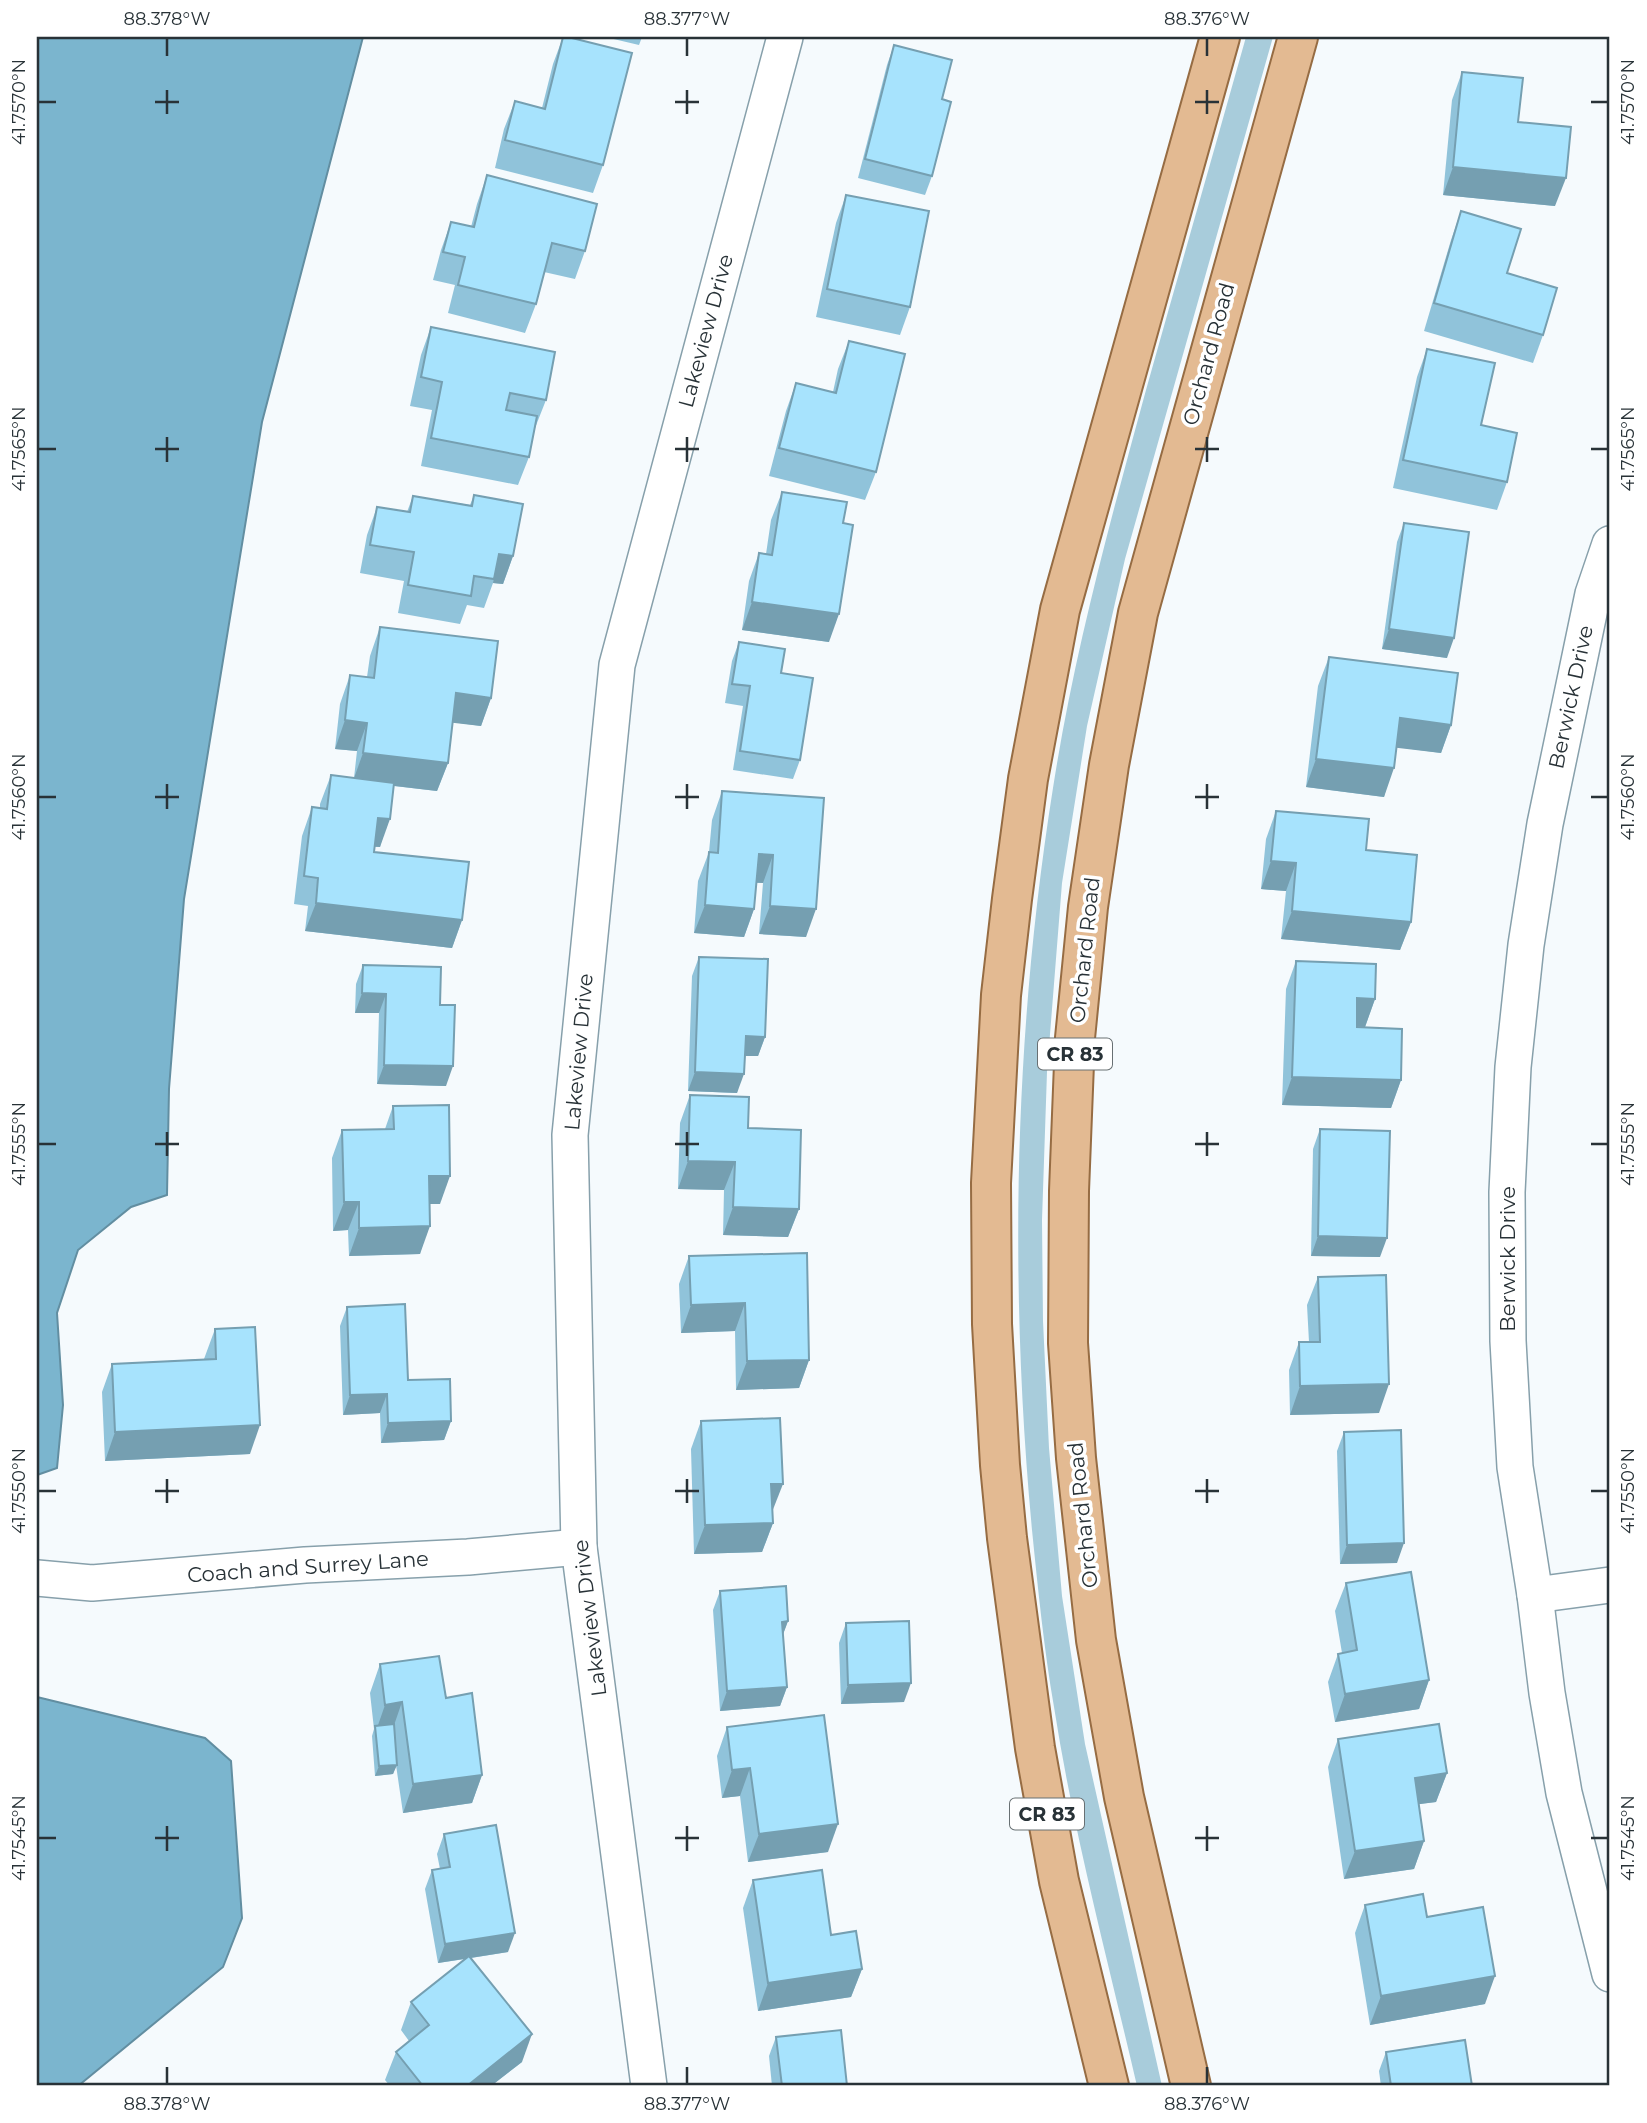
<svg xmlns="http://www.w3.org/2000/svg" width="1647" height="2123" font-family="Montserrat,sans-serif">
<style>
.green{fill:#a8ccdb}
.water{fill:#7bb5ce;stroke:#628ea1;stroke-width:2}
.lines{fill:none;stroke-linecap:round;stroke-linejoin:round}
.minor-casing{stroke:#87a0ab;stroke-width:38}
.primary-casing{stroke:#966c43;stroke-width:42}
.minor{stroke:#fff;stroke-width:35}
.primary{stroke:#e3ba92;stroke-width:38}
.wall{fill:#90c3da}
.shaded-wall{fill:#759fb1}
.building{fill:#a7e3fd;stroke:#759fb1;stroke-width:2}
.ticks{fill:none;stroke:#283237;stroke-width:2.5}
.labels{text-anchor:middle;stroke-width:7;stroke-linejoin:round;paint-order:stroke}
.shield{fill:#fff;stroke:#687073;stroke-width:2}
.shield-label{font-size:19px;font-weight:bold;fill:#283237}
.street-label{font-size:21px;fill:#283237;stroke:#fff}
.neatline{fill:none;stroke:#283237;stroke-width:2.5}
.ticks-label{font-size:18px;text-anchor:middle;fill:#283237}
</style>
<rect width="100%" height="100%" fill="#f5fafd"/>
<!-- green -->
<path class="green" d="M1246,37H1273L1125,559L1087,726L1062,883L1047,1072L1042,1220L1043,1321L1049,1448L1062,1596L1085,1744L1162,2086H1137C1108,1961 1074,1835 1054,1707C1044,1649 1038,1589 1032,1530C1009,1283 1014,1033 1053,788C1074,653 1110,522 1146,390C1179,272 1213,155 1246,37Z"/>
<!-- water -->
<g class="water">
<polygon points="37,37 363,37 262,422 184,899 169,1089 167,1195 131,1207 78,1250 57,1313 63,1405 57,1468 37,1475"/>
<polygon points="37,1697 205,1738 231,1761 242,1918 223,1967 78,2086 37,2086"/>
</g>
<g class="lines">
<!-- minor casing -->
<g class="minor-casing">
<g id="minor">
<polyline points="1610,544 1593,594 1545,824 1526,945 1513,1067 1507,1192 1508,1341 1515,1467 1535,1595 1547,1693 1564,1793 1610,1974"/>
<polyline points="37,1578 92,1583 305,1565 468,1557 579,1547"/>
<polyline points="1535,1595 1610,1585"/>
<polyline points="649,2086 579,1547 570,1135 617,665 785,37"/>
</g>
</g>
<!-- primary casing -->
<g class="primary-casing">
<g id="primary">
<polyline points="1109,2086 1059,1881 1035,1748 1007,1538 1000,1465 992,1324 991,1183 1001,995 1012,899 1028,779 1060,610 1220,37"/>
<polyline points="1191,2086 1124,1797 1096,1640 1076,1458 1068,1343 1069,1191 1075,1038 1088,907 1109,765 1138,613 1298,37"/>
</g>
</g>
<!-- minor -->
<use href="#minor" class="minor"/>
<!-- primary -->
<use href="#primary" class="primary"/>
</g>
<!-- wall -->
<g class="wall">
<polygon points="563,37 603,165 593,193 495,168 504,129 515,101 542,108 553,64"/>
<polygon points="605,37 642,37 639,45"/>
<polygon points="894,45 942,99 932,176 925,195 858,178 887,65"/>
<polygon points="1462,72 1518,122 1555,206 1443,195 1452,100"/>
<polygon points="487,175 585,251 575,279 544,272 536,304 525,333 448,313 455,285 433,280 441,250 451,222 471,227 477,204"/>
<polygon points="846,195 910,307 900,335 816,317 836,223"/>
<polygon points="1461,211 1507,273 1543,335 1533,363 1424,331 1451,240"/>
<polygon points="431,327 546,400 535,428 529,457 518,485 421,466 432,410 410,406 421,355"/>
<polygon points="849,341 876,472 865,500 769,476 786,411 796,383 833,392 838,369"/>
<polygon points="1427,349 1481,425 1507,482 1497,510 1393,488 1417,377"/>
<polygon points="782,492 829,642 742,630 749,581 759,553 766,554 771,520"/>
<polygon points="474,495 513,556 503,584 493,583 484,608 467,605 460,624 398,613 404,581 360,573 367,535 377,507 407,512 413,496 470,505"/>
<polygon points="1404,523 1447,658 1382,649 1397,542"/>
<polygon points="380,627 491,698 481,726 452,722 448,763 437,791 394,786 380,847 375,847 374,852 462,920 452,948 305,931 308,906 294,904 302,836 312,807 320,808 320,804 331,775 354,778 357,751 335,749 340,704 350,675 367,677 370,656"/>
<polygon points="739,642 781,673 800,760 793,779 733,770 743,706 725,703 732,661"/>
<polygon points="1329,657 1451,725 1441,753 1397,747 1384,797 1306,787 1318,686"/>
<polygon points="722,791 824,798 806,937 759,934 763,883 756,883 754,909 744,937 694,933 698,881 709,852 712,820"/>
<polygon points="1276,811 1366,850 1411,922 1400,950 1281,939 1286,891 1261,889 1266,839"/>
<polygon points="699,957 765,1037 758,1056 745,1056 737,1093 688,1091 692,976"/>
<polygon points="1296,961 1375,999 1365,1027 1357,1027 1401,1080 1391,1108 1282,1105 1286,989"/>
<polygon points="363,965 440,1005 446,1086 377,1084 379,1013 355,1013 356,984"/>
<polygon points="690,1095 799,1209 788,1237 723,1235 724,1190 678,1189 680,1123"/>
<polygon points="393,1106 440,1204 430,1204 420,1254 349,1256 348,1230 333,1231 332,1158 342,1130 385,1129"/>
<polygon points="1320,1129 1380,1257 1311,1256 1313,1149"/>
<polygon points="689,1256 809,1360 799,1388 736,1390 735,1331 681,1333 679,1284"/>
<polygon points="1318,1277 1379,1413 1290,1415 1289,1370 1299,1342 1309,1342 1307,1305"/>
<polygon points="347,1307 408,1380 451,1421 444,1440 381,1443 380,1413 343,1415 340,1326"/>
<polygon points="215,1329 250,1454 105,1461 102,1392 112,1364 204,1359"/>
<polygon points="701,1421 772,1512 773,1523 762,1552 694,1554 691,1449"/>
<polygon points="1344,1432 1397,1563 1340,1564 1337,1451"/>
<polygon points="1346,1583 1429,1680 1419,1709 1335,1722 1328,1682 1338,1654 1342,1653 1335,1611"/>
<polygon points="720,1591 788,1621 783,1634 787,1687 780,1706 720,1711 713,1610"/>
<polygon points="846,1623 904,1702 841,1704 839,1643"/>
<polygon points="380,1664 446,1698 482,1775 472,1803 403,1813 396,1765 393,1774 375,1776 372,1736 374,1729 370,1693"/>
<polygon points="727,1727 828,1852 748,1862 740,1796 722,1798 717,1756"/>
<polygon points="1338,1739 1447,1773 1436,1802 1419,1804 1424,1841 1414,1869 1344,1879 1328,1767"/>
<polygon points="444,1834 508,1952 471,1958 522,2062 491,2086 390,2086 385,2080 396,2052 409,2041 401,2030 411,2002 465,1959 438,1963 425,1889 432,1870 440,1869 437,1854"/>
<polygon points="753,1880 831,1935 862,1969 851,1997 758,2011 743,1908"/>
<polygon points="1365,1905 1427,1917 1485,2004 1370,2025 1355,1933"/>
<polygon points="776,2037 847,2086 772,2086 769,2056"/>
<polygon points="1386,2052 1472,2086 1381,2086 1379,2071"/>
</g>
<!-- shaded-wall -->
<g class="shaded-wall">
<polygon points="1453,167 1566,178 1555,206 1443,195"/>
<polygon points="499,554 513,556 503,584 493,583"/>
<polygon points="752,602 839,614 829,642 742,630"/>
<polygon points="1389,629 1454,638 1447,658 1382,649"/>
<polygon points="456,693 491,698 481,726 446,722"/>
<polygon points="1400,718 1451,725 1441,753 1390,747"/>
<polygon points="345,720 367,723 357,751 335,749"/>
<polygon points="363,753 448,763 437,791 353,781"/>
<polygon points="1316,759 1394,768 1384,797 1306,787"/>
<polygon points="378,818 390,819 380,847 368,846"/>
<polygon points="759,854 773,855 763,883 748,882"/>
<polygon points="1271,861 1296,863 1286,891 1261,889"/>
<polygon points="316,903 462,920 452,948 305,931"/>
<polygon points="705,905 754,909 744,937 694,933"/>
<polygon points="770,906 816,909 806,937 759,934"/>
<polygon points="1292,911 1411,922 1400,950 1281,939"/>
<polygon points="362,993 386,994 379,1013 355,1013"/>
<polygon points="1357,998 1375,999 1365,1027 1347,1026"/>
<polygon points="746,1036 765,1037 758,1056 739,1056"/>
<polygon points="384,1065 453,1066 446,1086 377,1084"/>
<polygon points="695,1072 744,1074 737,1093 688,1091"/>
<polygon points="1292,1077 1401,1080 1391,1108 1282,1105"/>
<polygon points="688,1161 735,1162 724,1190 678,1189"/>
<polygon points="429,1176 450,1176 440,1204 419,1204"/>
<polygon points="344,1202 359,1202 348,1230 333,1231"/>
<polygon points="733,1207 799,1209 788,1237 723,1235"/>
<polygon points="430,1226 420,1254 349,1256 359,1228"/>
<polygon points="1318,1236 1387,1238 1380,1257 1311,1256"/>
<polygon points="745,1303 735,1331 681,1333 691,1305"/>
<polygon points="809,1360 799,1388 736,1390 747,1361"/>
<polygon points="1389,1384 1379,1413 1290,1415 1300,1386"/>
<polygon points="387,1394 380,1413 343,1415 350,1395"/>
<polygon points="451,1421 444,1440 381,1443 388,1423"/>
<polygon points="260,1425 250,1454 105,1461 115,1432"/>
<polygon points="771,1484 783,1484 772,1512"/>
<polygon points="773,1523 762,1552 694,1554 705,1525"/>
<polygon points="1404,1543 1397,1563 1340,1564 1347,1545"/>
<polygon points="788,1621 781,1640 782,1622"/>
<polygon points="1429,1680 1419,1709 1335,1722 1345,1694"/>
<polygon points="911,1683 904,1702 841,1704 848,1685"/>
<polygon points="787,1687 780,1706 720,1711 727,1691"/>
<polygon points="402,1702 392,1731 376,1731 385,1705"/>
<polygon points="397,1765 393,1774 375,1776 379,1766"/>
<polygon points="750,1768 740,1796 722,1798 732,1770"/>
<polygon points="1447,1773 1436,1802 1405,1806 1415,1778"/>
<polygon points="482,1775 472,1803 403,1813 413,1784"/>
<polygon points="838,1824 828,1852 748,1862 759,1834"/>
<polygon points="1424,1841 1414,1869 1344,1879 1355,1851"/>
<polygon points="515,1933 508,1952 438,1963 445,1944"/>
<polygon points="862,1969 851,1997 758,2011 768,1983"/>
<polygon points="1495,1976 1485,2004 1370,2025 1381,1996"/>
<polygon points="532,2034 522,2062 491,2086 467,2086"/>
</g>
<!-- building -->
<g class="building">
<polygon points="563,37 568,37 632,53 603,165 505,140 515,101 545,109"/>
<polygon points="894,45 952,60 942,99 951,102 932,176 865,159"/>
<polygon points="1462,72 1523,78 1518,122 1571,127 1566,178 1453,167"/>
<polygon points="487,175 597,204 585,251 552,243 536,304 458,285 465,257 443,252 451,222 474,227"/>
<polygon points="846,195 929,211 910,307 827,289"/>
<polygon points="1461,211 1521,229 1507,273 1557,288 1543,335 1434,303"/>
<polygon points="431,327 555,352 546,400 510,393 506,410 537,416 529,457 431,438 442,382 421,377"/>
<polygon points="849,341 905,354 876,472 779,448 796,383 836,393"/>
<polygon points="1427,349 1495,363 1481,425 1517,433 1507,482 1403,460"/>
<polygon points="782,492 847,502 843,523 853,525 839,614 752,602 759,553 772,555"/>
<polygon points="474,495 523,504 513,556 499,554 494,579 474,576 471,596 408,585 414,552 370,545 377,507 410,512 413,496 472,506"/>
<polygon points="1404,523 1469,532 1454,638 1389,629"/>
<polygon points="380,627 498,641 491,698 456,693 448,763 363,753 367,723 345,720 350,675 374,678"/>
<polygon points="739,642 785,649 781,673 813,678 800,760 740,751 750,686 732,684"/>
<polygon points="1329,657 1458,673 1451,725 1400,718 1394,768 1316,759"/>
<polygon points="331,775 394,783 390,819 378,818 374,852 469,862 462,920 316,903 318,878 304,876 312,807 327,809"/>
<polygon points="722,791 824,798 816,909 770,906 773,855 759,854 754,909 705,905 709,852 718,853"/>
<polygon points="1276,811 1369,819 1366,850 1417,855 1411,922 1292,911 1296,863 1271,861"/>
<polygon points="699,957 768,959 765,1037 746,1036 744,1074 695,1072"/>
<polygon points="1296,961 1376,964 1375,999 1357,998 1357,1027 1402,1029 1401,1080 1292,1077"/>
<polygon points="363,965 441,967 440,1005 455,1005 453,1066 384,1065 386,994 362,993"/>
<polygon points="690,1095 749,1097 748,1128 801,1130 799,1209 733,1207 735,1162 688,1161"/>
<polygon points="449,1105 450,1176 429,1176 430,1226 359,1228 359,1202 344,1202 342,1130 394,1129 393,1106"/>
<polygon points="1320,1129 1390,1131 1387,1238 1318,1236"/>
<polygon points="807,1253 809,1360 747,1361 745,1303 691,1305 689,1256"/>
<polygon points="1386,1275 1389,1384 1300,1386 1299,1342 1320,1342 1318,1277"/>
<polygon points="405,1304 408,1380 450,1379 451,1421 388,1423 387,1394 350,1395 347,1307"/>
<polygon points="255,1327 260,1425 115,1432 112,1364 216,1359 215,1329"/>
<polygon points="780,1418 783,1484 771,1484 773,1523 705,1525 701,1421"/>
<polygon points="1401,1430 1404,1543 1347,1545 1344,1432"/>
<polygon points="1411,1572 1429,1680 1345,1694 1338,1654 1357,1650 1346,1583"/>
<polygon points="786,1586 788,1621 782,1622 787,1687 727,1691 720,1591"/>
<polygon points="909,1621 911,1683 848,1685 846,1623"/>
<polygon points="439,1656 446,1698 472,1693 482,1775 413,1784 402,1702 385,1705 380,1664"/>
<polygon points="824,1715 838,1824 759,1834 750,1768 732,1770 727,1727"/>
<polygon points="394,1724 397,1765 379,1766 375,1726"/>
<polygon points="1439,1724 1447,1773 1415,1778 1424,1841 1355,1851 1338,1739"/>
<polygon points="496,1825 515,1933 445,1944 432,1870 450,1867 444,1834"/>
<polygon points="822,1870 831,1935 856,1931 862,1969 768,1983 753,1880"/>
<polygon points="1423,1894 1427,1917 1483,1907 1495,1976 1381,1996 1365,1905"/>
<polygon points="469,1956 532,2034 467,2086 423,2086 396,2052 429,2025 411,2002"/>
<polygon points="841,2030 847,2086 782,2086 776,2037"/>
<polygon points="1465,2040 1472,2086 1391,2086 1386,2052"/>
</g>
<!-- ticks -->
<path class="ticks" d="M167,38V56M687,38V56M1207,38V56M167,90V114M687,90V114M1207,90V114M38,102H56M155,102H179M675,102H699M1195,102H1219M1591,102H1608M167,437V462M687,437V462M1207,437V462M38,449H56M155,449H179M675,449H699M1195,449H1219M1591,449H1608M167,784V809M687,784V809M1207,784V809M38,797H56M155,797H179M675,797H699M1195,797H1219M1591,797H1608M167,1132V1156M687,1132V1156M1207,1132V1156M38,1144H56M155,1144H179M675,1144H699M1195,1144H1219M1591,1144H1608M167,1479V1503M687,1479V1503M1207,1479V1503M38,1491H56M155,1491H179M675,1491H699M1195,1491H1219M1591,1491H1608M167,1826V1851M687,1826V1851M1207,1826V1851M38,1838H56M155,1838H179M675,1838H699M1195,1838H1219M1591,1838H1608M167,2067V2084M687,2067V2084M1207,2067V2084"/>
<g class="labels">
<!-- shield labels -->
<g class="shield">
<rect x="1038" y="1038.5" width="74" height="31" rx="5"/>
<rect x="1010" y="1798.5" width="74" height="31" rx="5"/>
</g>
<g class="shield-label">
<text x="1075" y="1061">CR 83</text>
<text x="1047" y="1821">CR 83</text>
</g>
<!-- street labels -->
<g class="street-label">
<text transform="translate(706 331) rotate(-75)" y="7">Lakeview Drive</text>
<text transform="translate(1209 354) rotate(-75)" y="7">Orchard Road</text>
<text transform="translate(1571 697) rotate(-78)" y="7">Berwick Drive</text>
<text transform="translate(1085 950) rotate(-84)" y="7">Orchard Road</text>
<text transform="translate(579 1052) rotate(-85)" y="7">Lakeview Drive</text>
<text transform="translate(1508 1259) rotate(-90)" y="7">Berwick Drive</text>
<text transform="translate(1083 1515) rotate(-96)" y="7">Orchard Road</text>
<text transform="translate(308 1567) rotate(-4)" y="7">Coach and Surrey Lane</text>
<text transform="translate(590 1618) rotate(-97)" y="7">Lakeview Drive</text>
</g>
</g>
<!-- border -->
<rect width="1647" height="2123" fill="none" stroke="#ffffff" stroke-width="77"/>
<rect x="38" y="38" width="1570" height="2046" class="neatline"/>
<g class="ticks-label">
<text x="167" y="25">88.378°W</text>
<text x="687" y="25">88.377°W</text>
<text x="1207" y="25">88.376°W</text>
<text transform="translate(19 102) rotate(-90)" y="6">41.7570°N</text>
<text transform="translate(1628 102) rotate(-90)" y="6">41.7570°N</text>
<text transform="translate(19 449) rotate(-90)" y="6">41.7565°N</text>
<text transform="translate(1628 449) rotate(-90)" y="6">41.7565°N</text>
<text transform="translate(19 797) rotate(-90)" y="6">41.7560°N</text>
<text transform="translate(1628 797) rotate(-90)" y="6">41.7560°N</text>
<text transform="translate(19 1144) rotate(-90)" y="6">41.7555°N</text>
<text transform="translate(1628 1144) rotate(-90)" y="6">41.7555°N</text>
<text transform="translate(19 1491) rotate(-90)" y="6">41.7550°N</text>
<text transform="translate(1628 1491) rotate(-90)" y="6">41.7550°N</text>
<text transform="translate(19 1838) rotate(-90)" y="6">41.7545°N</text>
<text transform="translate(1628 1838) rotate(-90)" y="6">41.7545°N</text>
<text x="167" y="2110">88.378°W</text>
<text x="687" y="2110">88.377°W</text>
<text x="1207" y="2110">88.376°W</text>
</g>
</svg>
